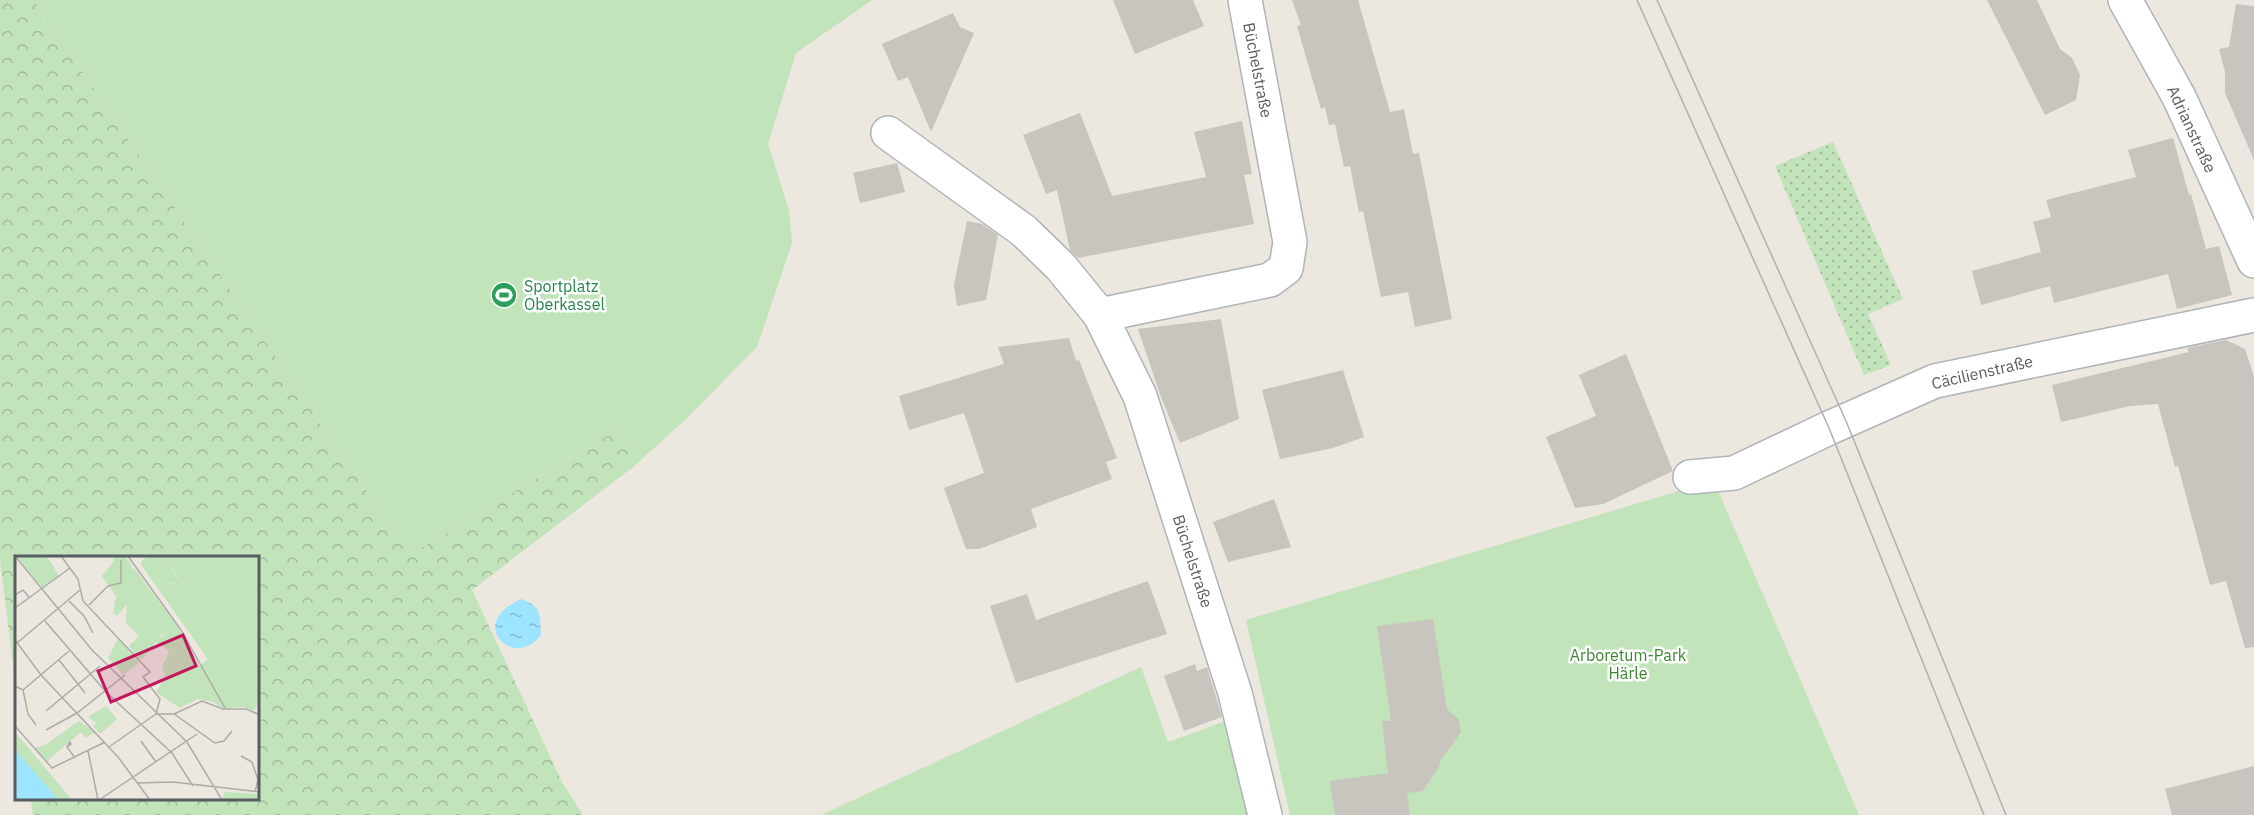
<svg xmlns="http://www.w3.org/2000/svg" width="2254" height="815" font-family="'IBM Plex Sans',sans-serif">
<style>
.grass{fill:url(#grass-dots)}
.forest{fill:url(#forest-crowns)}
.park{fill:#c1e4ba}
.water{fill:url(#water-ripples)}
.building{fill:#c8c4be}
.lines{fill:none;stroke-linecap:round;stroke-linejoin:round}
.minor-casing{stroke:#b0b4b8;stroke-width:36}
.minor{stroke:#fff;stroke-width:33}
.tram{stroke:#afb0b1;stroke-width:1.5}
.labels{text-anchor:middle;stroke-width:5;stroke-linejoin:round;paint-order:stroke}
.street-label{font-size:16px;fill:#585d61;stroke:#fff}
.leisure-label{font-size:16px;fill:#27864d;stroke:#fff;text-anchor:start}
.park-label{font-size:16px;fill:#3c8533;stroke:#fff}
.inset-road{fill:none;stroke:#adaca9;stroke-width:1.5}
.view{fill:#c2185b;fill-opacity:0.15;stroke:#c2185b;stroke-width:3}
.inset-edge{fill:none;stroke:#585d61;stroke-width:3}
</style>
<defs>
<pattern id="grass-dots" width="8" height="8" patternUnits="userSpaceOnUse" patternTransform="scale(1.5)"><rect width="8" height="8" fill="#c1e4ba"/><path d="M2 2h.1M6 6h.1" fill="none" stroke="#a0bc9b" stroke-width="1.8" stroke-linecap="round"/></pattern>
<pattern id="forest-crowns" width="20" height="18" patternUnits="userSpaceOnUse" patternTransform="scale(1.5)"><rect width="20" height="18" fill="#c1e4ba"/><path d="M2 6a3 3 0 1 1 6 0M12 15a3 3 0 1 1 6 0" fill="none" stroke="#a0bc9b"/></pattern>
<pattern id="water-ripples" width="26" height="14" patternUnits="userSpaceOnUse" patternTransform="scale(1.5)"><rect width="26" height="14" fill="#9ce4ff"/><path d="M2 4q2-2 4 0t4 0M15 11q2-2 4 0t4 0" fill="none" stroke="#82bcd2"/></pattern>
</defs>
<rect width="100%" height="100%" fill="#ece7df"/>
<!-- grass -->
<polygon class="grass" points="1833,142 1903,299 1868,314 1891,365 1864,375 1775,166"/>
<!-- forest -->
<polygon class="forest" points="0,0 34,0 410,555 620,428 633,467 472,590 562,782 583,815 33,815 31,799 258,798 258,557 16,557 16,688 0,560"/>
<!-- park -->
<g class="park">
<polygon points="34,0 872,0 796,53 768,144 789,210 792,243 757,347 683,422 633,467 620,428 410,555"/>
<polygon points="1689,488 1718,491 1859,815 1290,815 1246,620"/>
<polygon points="1141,667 1168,742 1234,718 1255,815 821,815"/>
</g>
<!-- water -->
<path class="water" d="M521,599C542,606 540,615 541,635C516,667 478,633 504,610C509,605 515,602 521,599Z"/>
<!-- building -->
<g class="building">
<polygon points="1113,0 1193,0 1204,26 1135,54"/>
<polygon points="1292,0 1358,0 1390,112 1404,109 1413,154 1419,153 1452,319 1415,327 1408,292 1381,297 1363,211 1359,212 1350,166 1344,167 1335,124 1329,125 1325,107 1321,109 1297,26 1301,25"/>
<polygon points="1987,0 2037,0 2060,49 2072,58 2080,75 2076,100 2045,115"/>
<polygon points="2236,4 2254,6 2254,160 2225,93 2225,72 2219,49 2229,47"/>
<polygon points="953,13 960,27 974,33 931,132 908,77 898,81 882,44"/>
<polygon points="1080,113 1112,196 1206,177 1194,132 1242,121 1252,174 1244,175 1254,224 1078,258 1070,250 1057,190 1046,194 1023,135"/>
<polygon points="2173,138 2189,195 2191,194 2206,249 2219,246 2232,295 2177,309 2168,274 2054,303 2050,286 1981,305 1972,271 2041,252 2033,222 2051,217 2046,200 2136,177 2128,150"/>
<polygon points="897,163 905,192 860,203 853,173"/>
<polygon points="967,221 982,224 998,235 986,300 957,306 954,285"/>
<polygon points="1221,319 1239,419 1180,443 1161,397 1138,329"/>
<polygon points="1069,338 1076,361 1079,360 1117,458 1106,462 1112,479 1031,509 1037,527 979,549 966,549 944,488 984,473 964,413 909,430 899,396 1004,364 998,347"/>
<polygon points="2226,340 2245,349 2254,377 2254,647 2245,648 2226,581 2210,585 2178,466 2175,467 2158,404 2130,406 2061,422 2052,385 2189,352 2187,348"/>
<polygon points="1626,354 1673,471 1603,504 1575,508 1546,437 1596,416 1579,375"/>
<polygon points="1343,370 1364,437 1333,448 1280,459 1262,390"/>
<polygon points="1274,499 1291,547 1228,562 1213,522"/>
<polygon points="1148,581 1167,634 1016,683 990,606 1027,594 1036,620"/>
<polygon points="1433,619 1447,709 1459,720 1461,732 1440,761 1440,765 1423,791 1407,793 1410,815 1335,815 1330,781 1388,773 1382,721 1391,721 1377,626"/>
<polygon points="1195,664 1197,671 1207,667 1222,717 1184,731 1164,676"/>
<polygon points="2254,766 2254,815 2172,815 2165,789"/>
</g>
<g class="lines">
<!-- minor casing -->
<g class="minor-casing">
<g id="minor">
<polyline points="1245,0 1290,242 1286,268 1270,280 1100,315 1140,396 1235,693 1265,815"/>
<polyline points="2125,0 2179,97 2254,261"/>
<polyline points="888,133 1024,231 1061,267 1100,315"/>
<polyline points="1690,477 1734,473 1829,428 1935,381 2254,315"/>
</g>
</g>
<!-- minor -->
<use href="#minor" class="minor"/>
<!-- tram -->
<g class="tram">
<polyline points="1637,0 1829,428 1984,815"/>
<polyline points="1657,0 1846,421 2006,815"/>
</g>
</g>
<!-- icons -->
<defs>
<g id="stadium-disc" transform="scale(1.35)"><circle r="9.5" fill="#2e9e5b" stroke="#fff"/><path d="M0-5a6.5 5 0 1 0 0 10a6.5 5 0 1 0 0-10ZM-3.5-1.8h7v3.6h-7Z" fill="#fff"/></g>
</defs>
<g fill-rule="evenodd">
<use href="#stadium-disc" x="504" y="295"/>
</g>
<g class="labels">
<!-- street labels -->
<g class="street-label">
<text transform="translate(1258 70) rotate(79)" y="6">Büchelstraße</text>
<text transform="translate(2192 129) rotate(65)" y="6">Adrianstraße</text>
<text transform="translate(1982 372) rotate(-13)" y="6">Cäcilienstraße</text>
<text transform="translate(1193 561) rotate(72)" y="6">Büchelstraße</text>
</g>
<!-- leisure labels -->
<g class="leisure-label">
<text x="524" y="292">Sportplatz<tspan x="524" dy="18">Oberkassel</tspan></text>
</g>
<!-- park labels -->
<g class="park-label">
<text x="1628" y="661">Arboretum-Park<tspan x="1628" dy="18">Härle</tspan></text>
</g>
</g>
<!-- overview -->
<g transform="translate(15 556)">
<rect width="244" height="244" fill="#ece7df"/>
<path d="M2,0H32L44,20L27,31ZM132,1H150L164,25L154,28ZM0,177L6,183L57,244H43L0,194Z" fill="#c1e4ba"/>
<path d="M97,0H110L117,10L116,13L119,12L162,70L185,110L193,103L125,7L132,1L158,29L163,21L149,0H244L245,143L239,155L229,151L208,152L198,146L183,112L151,104L154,95L140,85L158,72L135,41L113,47L102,60L98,57L101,40L87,20L99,5Z" fill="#c1e4ba"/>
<path d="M209,236L244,238V244H208Z" fill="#c1e4ba"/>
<path d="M135,41L159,73L146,79L128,103H123L114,90L124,80L111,67L112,42ZM103,83L124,107L108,119L93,102ZM157,96L183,112L198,146L183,143L165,152L141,136L150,121L147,109ZM91,150L102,163L85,178L78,170L82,167L73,161ZM64,165L80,176L71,182L66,176L31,206L20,192L32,188Z" fill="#c1e4ba"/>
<path d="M0,194L37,236L43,244H0Z" fill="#9ce4ff"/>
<path class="inset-road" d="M0,0L77,94L172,186L207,244M46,0L63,23L68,45L135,116L128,121L145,143L141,158M113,0L166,74L210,152M0,39L8,34L14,41M54,45L69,60L78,77M74,49L93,30L106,27V4M0,52L55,12M30,65L91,136L157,197L178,230M0,84L26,119L103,201L135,244M2,87L65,34M44,104L70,137M0,130L8,134L13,158L21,169M8,134L54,95M31,155L85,110M141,158H159L200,187L209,185L217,175M159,158L187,145L208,153H231L245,159M0,170L37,212L90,186M31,174L62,157L110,119M126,185L141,206M52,191L55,186L56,188L52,191L60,202M94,191L141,158M73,195L83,244M226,200L237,206L243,224L240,236M122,227L158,226L245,236M84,244L182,178"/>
<path class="view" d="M168,79L181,110L96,146L83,115Z"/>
<rect width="244" height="244" class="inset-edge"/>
</g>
</svg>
